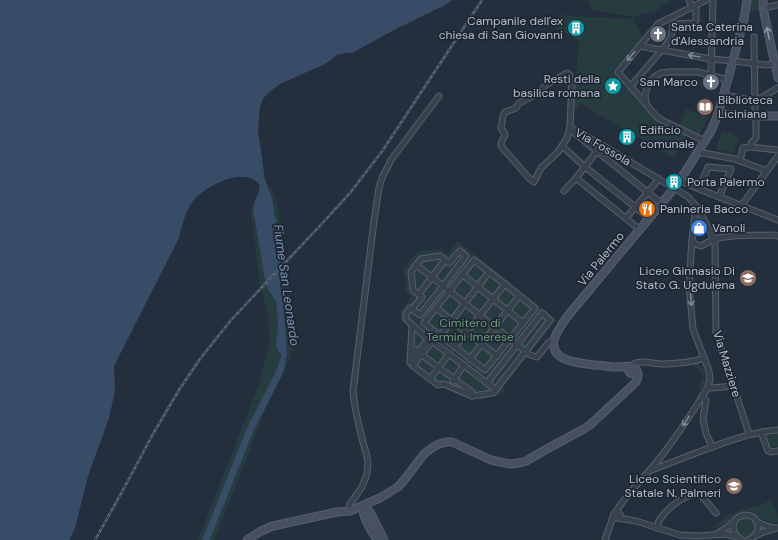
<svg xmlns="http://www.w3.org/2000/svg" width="778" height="540" font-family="'DM Sans',sans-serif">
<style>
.green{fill:#263c3f}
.water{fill:#394c67}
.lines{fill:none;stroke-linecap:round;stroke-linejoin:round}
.river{stroke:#394c67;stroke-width:7}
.street-casing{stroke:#565f6c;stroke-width:7}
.secondary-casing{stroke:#565f6c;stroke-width:9}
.street{stroke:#38414e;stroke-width:5}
.secondary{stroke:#465061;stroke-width:7}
.rail-casing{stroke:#5a6575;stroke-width:2.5}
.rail{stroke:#1d2633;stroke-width:1;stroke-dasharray:3;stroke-linecap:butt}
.oneway{stroke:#8e96a5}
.oneway2{stroke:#7c8592}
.labels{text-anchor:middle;stroke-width:3.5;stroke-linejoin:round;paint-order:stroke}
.poi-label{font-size:12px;fill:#b4bcc9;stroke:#1d2633;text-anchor:start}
.street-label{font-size:12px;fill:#b4bcc9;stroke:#1d2633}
.park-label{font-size:12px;fill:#6b9a76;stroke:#1d2633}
.water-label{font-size:13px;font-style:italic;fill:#7c92b1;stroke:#1d2633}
</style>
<rect width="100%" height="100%" fill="#242f3e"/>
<!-- green -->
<g class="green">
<polygon points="587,0 672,0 657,10 634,17 592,10"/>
<polygon points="748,0 760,0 761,10 748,12"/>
<polygon points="561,15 565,15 566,16 632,19 643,37 613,72 630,89 655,119 664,125 687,136 674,158 589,109 589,108 581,103 576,110 573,109 579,40 555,28 560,20"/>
<polygon points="685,109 709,117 699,135 679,126 684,115"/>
<polygon points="722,132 733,133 734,136 738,137 738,142 735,142 734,153 715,149"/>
<path d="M271,187C281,204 279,227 282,246C287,278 297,310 293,342C290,367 274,390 264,412C258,427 253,443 247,458C236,485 225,513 214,540H198L258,386L269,344L268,316L260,284L251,214L252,207L254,203L253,209L265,280L268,290L276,301L278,325L276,344L277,349L281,355L279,368L283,369L287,354L284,309L280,285L281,274L278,246L274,240L273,233L276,217L274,210V204L272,200L269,191Z"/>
<polygon points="458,241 557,320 503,387 505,389 502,395 471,400 442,387 434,386 406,366 408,324 401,318 401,310 412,297 406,292 403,269 418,251 441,249 447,254"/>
<path d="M694,363C702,363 707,373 706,381C705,384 703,388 701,391L698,388L702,383L700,381L704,377L701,375L702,373L699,371V369L694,367Z"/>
<polygon points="778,434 778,446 769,448 765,436"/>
<path d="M771,501C776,508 778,513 778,522C759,525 757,509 744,511C737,513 734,518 729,522C724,525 719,526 714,528L727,515Z"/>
<circle cx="746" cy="527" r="10"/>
</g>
<!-- water -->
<path class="water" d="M0,0H452L445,5L396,29L352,53H346L337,55L327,63L280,84L268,93L263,99L260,106L258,130L265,180C269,188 273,201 274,209C274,214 276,218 277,222L275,224L273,233L274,240L278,246L280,263V285L284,309L287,354L283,369L279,373V368L281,355L277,349L276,344L278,325L276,301L268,290L265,280L253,209C254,200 259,194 260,186C247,164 205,186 193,201C185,212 182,225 179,238L114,366L115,391L109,418L88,476L75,528L69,540H0Z"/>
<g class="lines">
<!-- river -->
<polyline class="river" points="206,540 250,430 279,373 282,364"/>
<!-- street casing -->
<g class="street-casing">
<g id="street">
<polyline points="689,0 692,7"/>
<polyline points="764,8 778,5"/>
<polyline points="754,37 755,108"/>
<polyline points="639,46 711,59 733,61 766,65 775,64"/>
<path d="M567,73L569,74L572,80L570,127L567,138L558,152L541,168L534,182L528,177L501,146C500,142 504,139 505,134L501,128L503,116L505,112L516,108L518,104L538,93L546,85Z"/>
<polyline points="711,75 713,0"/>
<polyline points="631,86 666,45 671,37 673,25 676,24 693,23 696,21 696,10 694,6"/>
<polyline points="724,95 755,101 778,88"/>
<polyline points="646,102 645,95 648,84 654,77 661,73 669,72 698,72 728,80"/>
<path d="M570,127L602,145L687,196C695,202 712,232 715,243L716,332L749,434"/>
<polyline points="572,131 661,203"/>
<polyline points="705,141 665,122 657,117 618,72 658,24 706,0"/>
<polyline points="562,146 585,167 649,218"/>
<polyline points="750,147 778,150"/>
<polyline points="698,152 735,159 767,171"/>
<polyline points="740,161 743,148 750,147 751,143 756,138 756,113"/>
<polyline points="576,178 639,229"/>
<polyline points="679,180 699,189 778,220"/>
<polyline points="699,189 708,167 731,169 719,197"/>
<polyline points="564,191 576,178 598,150"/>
<polyline points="741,206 778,156"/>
<polyline points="626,218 659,179"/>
<path d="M692,240L695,244L701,246C706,244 710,240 715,239C731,234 757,236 774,235L778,236"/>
<polyline points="445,260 432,277 443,286 420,315 412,309 422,297 413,290 411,272 421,259 440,256 449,263 460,251 466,256 443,286 530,355 537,357 549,342 554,341"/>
<polygon points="474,260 535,308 485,370 424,323"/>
<polyline points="416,265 432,277 419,294"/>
<polyline points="463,275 523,323"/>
<polyline points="436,308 497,356"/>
<polyline points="412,309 410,308 406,314 406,319 412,325 411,347 472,392 472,396"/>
<polygon points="542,313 550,320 493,393 472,396 444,384 438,385 413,366 432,341 487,383"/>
<polyline points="440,336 489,272"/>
<polyline points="411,347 410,362 428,339 412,325"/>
<polyline points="455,347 505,284"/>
<polyline points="470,359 519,296"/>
<path d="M629,367C639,358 651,364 663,364C673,364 695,362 704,358"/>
<polyline points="430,379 449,354"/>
<polyline points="453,381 464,365"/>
<polyline points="487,383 496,390"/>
<polyline points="708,387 712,388 733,386"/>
<polyline points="702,396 706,400 703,419 706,433 712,447"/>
<polyline points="761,432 768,451 771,452 778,451"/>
<path d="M649,471C667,464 686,457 704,450C728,441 752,432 778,430"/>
<path d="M350,511L349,508L350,504L362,487L367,474L368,463L367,457C361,434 355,415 353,391L374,221L379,188L382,178L391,160L439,96"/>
<circle cx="617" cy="515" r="3"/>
<path d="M615,513C627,493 645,477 660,458C677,436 692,413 707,389L710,380L709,371L693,329L689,285L692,240L696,206"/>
<polyline points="618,518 636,521 680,535 697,536 725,534 737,537"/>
<polyline points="757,522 769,527 776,528"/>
<path d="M657,528C658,525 658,523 659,521C665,510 688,490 701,495L716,513"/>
<polyline points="717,534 726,528 735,521"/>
<polyline points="755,536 763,532 778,528"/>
<polyline points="605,540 614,514"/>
<path d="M743,540C732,536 729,521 741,516C757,510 766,533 748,540"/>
</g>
</g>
<!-- secondary casing -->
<g class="secondary-casing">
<g id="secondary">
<polyline points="763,0 764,13 778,78"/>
<polyline points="718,114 756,116 778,116"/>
<circle cx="632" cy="370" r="3.5"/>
<path d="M632,367C626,366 621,367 616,367C609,367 601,365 594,365C580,363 550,362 554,340C556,332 562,325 566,318L671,192L682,177L711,131L718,114L733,61L744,19L747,0"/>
<polyline points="363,506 370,512 384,540"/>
<path d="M363,506C362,518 371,529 377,540"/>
<path d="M247,540L261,531L273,526L337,512L350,511L380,498L398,487L405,479L424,454L433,447L439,444L446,442H452L491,460L510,464L519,463L526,461L545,450L582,430L590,425L636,382C639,376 639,373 635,368"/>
</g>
</g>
<!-- street -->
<use href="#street" class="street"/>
<!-- secondary -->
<use href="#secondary" class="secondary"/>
<!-- rail casing -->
<g class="rail-casing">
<polyline id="rail" points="95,540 123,490 153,434 179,390 200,359 231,320 316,230 350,193 360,180 383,150 482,0"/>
</g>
<!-- rail -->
<use href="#rail" class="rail"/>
</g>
<!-- one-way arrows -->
<defs><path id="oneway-shaft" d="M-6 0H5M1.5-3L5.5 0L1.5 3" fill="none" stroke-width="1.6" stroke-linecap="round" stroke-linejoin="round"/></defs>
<use class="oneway" href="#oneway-shaft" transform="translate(768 33) rotate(-101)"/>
<g class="oneway2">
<use href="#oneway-shaft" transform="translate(631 56) rotate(130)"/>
<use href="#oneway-shaft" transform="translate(694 56) rotate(-170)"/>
<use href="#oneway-shaft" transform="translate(691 300) rotate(85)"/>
<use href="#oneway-shaft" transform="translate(686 421) rotate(123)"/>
</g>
<!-- icons -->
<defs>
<g id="building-disc" transform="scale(0.9)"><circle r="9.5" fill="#0f9aa8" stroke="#1d2633"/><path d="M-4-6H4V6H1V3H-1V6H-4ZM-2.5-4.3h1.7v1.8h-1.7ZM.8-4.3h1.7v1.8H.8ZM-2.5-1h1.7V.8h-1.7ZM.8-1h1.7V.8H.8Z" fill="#fff"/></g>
<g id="church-disc" transform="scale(0.9)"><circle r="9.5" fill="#6b7280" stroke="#1d2633"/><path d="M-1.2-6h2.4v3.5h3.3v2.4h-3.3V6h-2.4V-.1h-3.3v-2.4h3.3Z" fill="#fff"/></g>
<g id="sight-disc" transform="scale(0.9)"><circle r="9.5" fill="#0f9aa8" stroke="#1d2633"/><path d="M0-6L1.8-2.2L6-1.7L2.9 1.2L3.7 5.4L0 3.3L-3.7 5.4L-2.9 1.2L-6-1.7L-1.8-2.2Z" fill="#fff"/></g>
<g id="library-disc" transform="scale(0.9)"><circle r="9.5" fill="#8d6e63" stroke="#1d2633"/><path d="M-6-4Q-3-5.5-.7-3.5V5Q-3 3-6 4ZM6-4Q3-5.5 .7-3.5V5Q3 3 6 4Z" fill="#fff"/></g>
<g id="restaurant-disc" transform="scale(0.9)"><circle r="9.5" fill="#e8710a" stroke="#1d2633"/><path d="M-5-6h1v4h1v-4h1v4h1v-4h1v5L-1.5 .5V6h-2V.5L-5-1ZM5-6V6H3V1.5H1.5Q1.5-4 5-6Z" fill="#fff"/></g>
<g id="shop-disc" transform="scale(0.9)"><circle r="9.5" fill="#3f7fe0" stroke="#1d2633"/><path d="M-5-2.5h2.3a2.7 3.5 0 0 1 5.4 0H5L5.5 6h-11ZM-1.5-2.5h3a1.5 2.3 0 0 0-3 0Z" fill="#fff"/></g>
<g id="university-disc" transform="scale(0.9)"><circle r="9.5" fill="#8d6e63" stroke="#1d2633"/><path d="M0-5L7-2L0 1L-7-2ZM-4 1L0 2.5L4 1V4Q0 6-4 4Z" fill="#fff"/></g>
</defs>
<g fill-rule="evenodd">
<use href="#building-disc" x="576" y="28"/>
<use href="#church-disc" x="658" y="34"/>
<use href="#church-disc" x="711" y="82"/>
<use href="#sight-disc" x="613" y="86"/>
<use href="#library-disc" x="705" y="107"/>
<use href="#building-disc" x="627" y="137"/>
<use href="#building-disc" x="674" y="182"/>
<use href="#restaurant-disc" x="647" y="209"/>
<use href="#shop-disc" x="699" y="228"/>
<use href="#university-disc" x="748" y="278"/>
<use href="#university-disc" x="734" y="486"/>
</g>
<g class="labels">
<!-- poi labels -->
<g class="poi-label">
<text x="563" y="25" text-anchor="end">Campanile dell'ex<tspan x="563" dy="14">chiesa di San Giovanni</tspan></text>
<text x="671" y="31">Santa Caterina<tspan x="671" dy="14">d'Alessandria</tspan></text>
<text x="600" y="83" text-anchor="end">Resti della<tspan x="600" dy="14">basilica romana</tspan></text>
<text x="698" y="86" text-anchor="end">San Marco</text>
<text x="718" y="104">Biblioteca<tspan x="718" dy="14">Liciniana</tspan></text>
<text x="640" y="134">Edificio<tspan x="640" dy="14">comunale</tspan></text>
<text x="687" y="186">Porta Palermo</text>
<text x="660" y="213">Panineria Bacco</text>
<text x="712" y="232">Vanoli</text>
<text x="735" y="275" text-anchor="end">Liceo Ginnasio Di<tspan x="735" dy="14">Stato G. Ugdulena</tspan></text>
<text x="721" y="483" text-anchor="end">Liceo Scientifico<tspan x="721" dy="14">Statale N. Palmeri</tspan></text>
</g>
<!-- street labels -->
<g class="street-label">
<text transform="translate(603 147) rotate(30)" y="4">Via Fossola</text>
<text transform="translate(601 259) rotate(-51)" y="4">Via Palermo</text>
<text transform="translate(727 364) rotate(73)" y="4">Via Mazziere</text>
</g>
<!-- park labels -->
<g class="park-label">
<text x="470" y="327">Cimitero di<tspan x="470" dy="14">Termini Imerese</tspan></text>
</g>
<!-- water labels -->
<g class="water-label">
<text transform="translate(287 285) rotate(82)" y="5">Fiume San Leonardo</text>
</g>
</g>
</svg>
